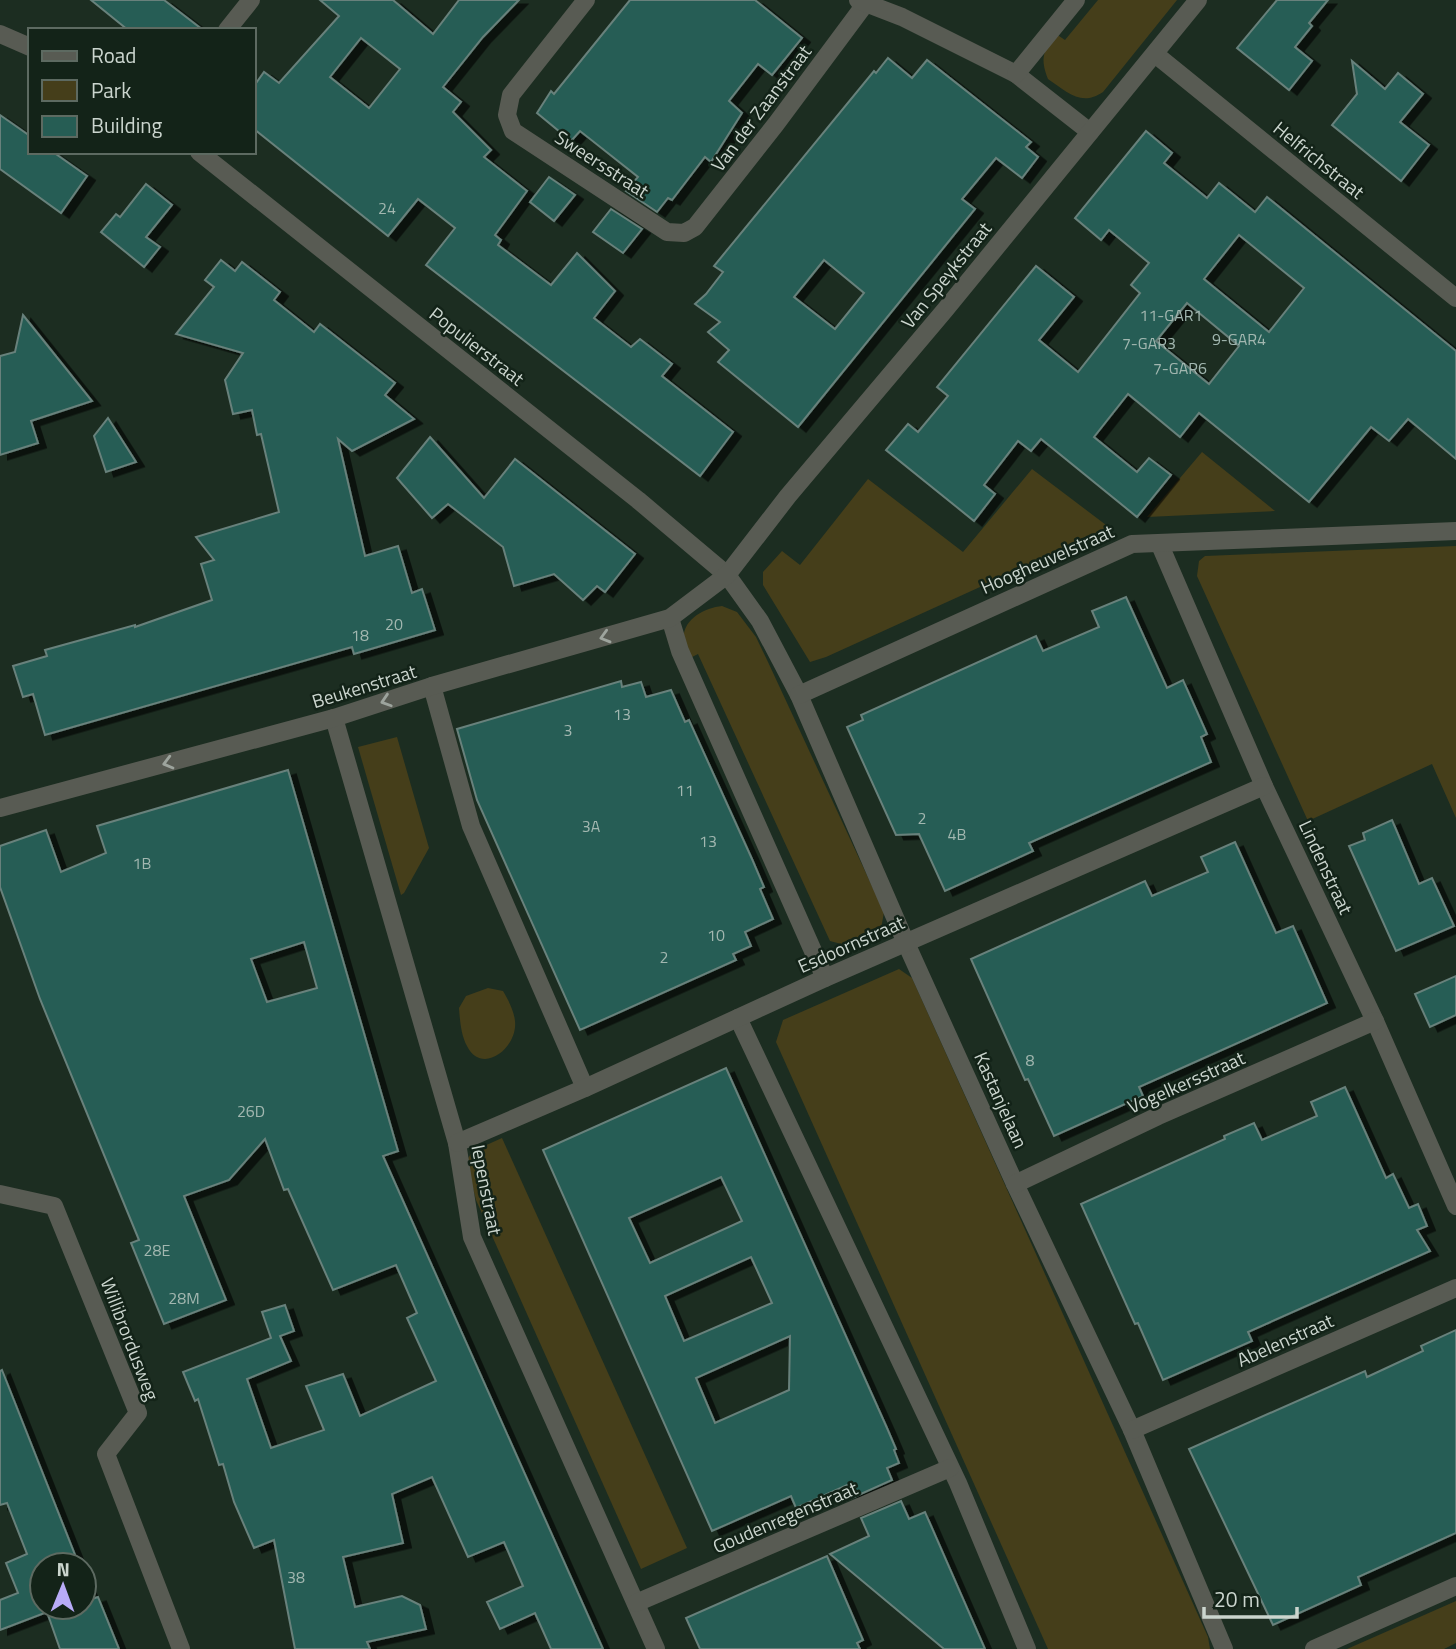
<svg xmlns="http://www.w3.org/2000/svg" width="1456" height="1649" font-family="'Titillium Web',sans-serif">
<style>
.green{fill:#453e1a}
.building{fill:#265d54;stroke:#68817b;stroke-width:2;fill-rule:evenodd;filter:url(#shadow)}
.lines{fill:none;stroke-linecap:round;stroke-linejoin:round}
.minor{stroke:#585b53;stroke-width:18}
.oneway{stroke:#9da49d}
.labels{text-anchor:middle;stroke-width:5;stroke-linejoin:round;paint-order:stroke}
.number-label{font-size:16px;fill:#a2b7b0}
.street-label{font-size:19px;fill:#cbd5ce;stroke:#132318}
</style>
<defs>
<filter id="shadow"><feDropShadow dx="8" dy="4.5" stdDeviation="0" flood-color="#0009"/></filter>
</defs>
<rect width="100%" height="100%" fill="#1c2d21"/>
<!-- green -->
<g class="green">
<path d="M1098,0H1177L1103,92C1081,107 1067,92 1048,79C1040,58 1043,51 1056,34L1065,40Z"/>
<polygon points="1202,452 1275,511 1147,517"/>
<polygon points="1032,469 1110,528 826,657 810,662 763,585 763,572 782,551 800,565 868,479 963,552"/>
<polygon points="1456,546 1456,818 1432,764 1308,821 1197,576 1199,561 1205,556"/>
<path d="M722,606L737,612L756,637L768,662L884,912L881,929L845,945L830,941L698,654L692,657C689,652 685,646 684,641C681,620 704,608 722,606Z"/>
<polygon points="397,737 429,848 404,893 401,895 358,747"/>
<polygon points="899,969 912,978 1208,1637 1210,1649 1048,1649 776,1042 783,1020"/>
<path d="M488,988L503,991C508,999 514,1011 515,1021C518,1048 482,1076 467,1046C461,1035 460,1021 459,1008L466,996Z"/>
<polygon points="502,1138 687,1548 641,1569 476,1200 466,1161 473,1151"/>
<polygon points="1456,1601 1456,1643 1444,1649 1347,1649"/>
</g>
<!-- building -->
<g class="building">
<polygon points="91,0 164,0 203,30 128,30"/>
<path d="M320,0H393L433,34L459,0H519L483,37L443,87L461,102L453,112L491,150L484,157L527,191L495,235L501,240L498,245L551,285L577,253L615,291L594,318L631,347L640,339L672,364L662,376L733,432L700,476L426,265L455,228L418,199L388,236L254,129V86L264,72L279,83L339,16ZM361,38L400,69L369,108L330,77Z"/>
<polygon points="630,0 755,0 802,38 772,75 758,64 729,101 742,113 711,162 705,157 672,200 668,198 657,212 626,191 638,177 580,131 571,141 537,113 551,91 554,94"/>
<polygon points="1277,0 1328,0 1309,23 1312,26 1295,47 1312,61 1289,90 1237,48"/>
<path d="M888,58L912,78L927,60L1031,142L1026,147L1038,157L1022,178L996,158L962,199L975,209L798,427L718,362L729,350L708,332L720,322L695,304L706,294L723,272L714,266L874,71L876,73ZM824,260L864,293L835,329L794,297Z"/>
<polygon points="1352,61 1385,89 1398,73 1423,94 1400,122 1429,145 1401,181 1332,125 1357,94"/>
<polygon points="0,115 30,136 30,152 53,152 87,176 61,213 0,169"/>
<path d="M1146,131L1172,153L1164,163L1207,198L1219,183L1255,212L1267,197L1456,351V459L1408,419L1389,441L1371,427L1309,502L1199,413L1180,437L1128,394L1094,437L1137,472L1149,458L1171,475L1137,517L1041,439L1031,451L1018,441L984,485L995,494L974,521L886,450L908,424L918,432L948,396L937,387L1036,266L1074,297L1039,340L1078,372L1140,293L1131,285L1149,263L1109,230L1101,240L1075,218ZM1239,235L1304,288L1269,332L1204,279ZM1187,303L1239,346L1209,384L1156,341Z"/>
<polygon points="549,177 575,195 554,221 530,202"/>
<polygon points="146,184 172,205 146,237 160,247 144,267 101,232 116,214 120,217"/>
<polygon points="611,209 642,229 623,253 593,232"/>
<polygon points="221,260 235,271 242,262 280,292 274,300 314,332 320,324 395,383 385,395 414,419 352,451 338,439 365,556 398,546 412,593 422,589 435,630 354,654 352,647 45,735 33,694 23,697 13,666 47,656 45,650 135,625 135,627 212,600 201,564 214,560 196,537 279,512 261,434 257,435 252,410 233,414 225,380 243,353 176,334 214,287 205,280"/>
<polygon points="23,315 92,401 31,421 38,443 0,455 0,356 15,352"/>
<polygon points="108,418 136,462 106,472 94,436"/>
<polygon points="430,437 484,498 515,459 635,554 605,592 597,586 583,600 554,574 514,586 503,547 448,504 432,518 397,478"/>
<polygon points="1126,597 1167,688 1183,680 1207,734 1201,737 1211,762 1029,843 1033,851 945,891 919,834 896,835 847,727 863,720 861,715 1036,636 1043,651 1099,627 1092,611"/>
<polygon points="621,681 622,687 641,682 646,697 671,690 685,722 689,720 752,859 764,887 760,889 773,919 745,932 751,946 733,954 736,960 580,1030 477,800 457,729"/>
<path d="M288,770L398,1151L383,1156L603,1649H551L535,1613L500,1629L487,1602L523,1586L504,1542L468,1557L432,1477L392,1494L403,1543L343,1557L355,1607L402,1596L420,1605L426,1629L367,1642L370,1649H295L274,1540L254,1548L234,1502L223,1464L219,1465L198,1399L195,1401L183,1372L271,1338L262,1312L285,1305L294,1331L280,1336L291,1361L247,1379L271,1448L324,1430L306,1386L343,1374L360,1416L436,1381L407,1318L417,1313L396,1265L333,1290L288,1189L284,1190L265,1139L229,1180L184,1196L226,1300L164,1324L131,1243L139,1240L40,999L19,940L0,887V846L46,830L61,872L106,853L97,826ZM304,942L317,988L267,1002L251,959Z"/>
<polygon points="1392,820 1419,884 1432,878 1454,926 1396,951 1349,846 1365,840 1363,833"/>
<polygon points="1235,842 1276,933 1293,926 1327,1003 1139,1087 1143,1096 1054,1136 1028,1079 1025,1080 971,959 1145,881 1152,896 1208,872 1201,857"/>
<polygon points="1456,976 1456,1015 1430,1027 1415,994"/>
<path d="M726,1068L887,1428L896,1449L894,1450L899,1463L887,1468L892,1480L852,1498L847,1485L796,1508L791,1496L712,1531L543,1150ZM721,1177L742,1221L650,1263L629,1218ZM751,1257L772,1303L684,1341L665,1296ZM790,1336L789,1390L715,1423L696,1378Z"/>
<polygon points="1345,1087 1386,1178 1393,1174 1409,1208 1418,1204 1427,1226 1417,1230 1430,1251 1248,1332 1252,1341 1163,1380 1138,1323 1135,1324 1081,1204 1225,1139 1224,1136 1254,1123 1262,1140 1317,1116 1311,1102"/>
<polygon points="1456,1330 1456,1533 1358,1577 1361,1585 1273,1625 1189,1449 1365,1371 1367,1377 1423,1351 1421,1346"/>
<polygon points="2,1370 79,1565 42,1565 42,1607 84,1607 84,1579 92,1599 98,1597 119,1649 60,1649 47,1612 0,1630 0,1600 18,1593 6,1563 27,1554 7,1503 0,1505 0,1371"/>
<polygon points="901,1501 909,1519 925,1512 985,1649 944,1649 830,1554 869,1536 861,1518"/>
<polygon points="827,1556 863,1640 857,1643 860,1649 700,1649 686,1618"/>
</g>
<g class="lines">
<!-- minor -->
<g class="minor">
<polyline points="586,0 511,95 507,115 513,131 667,232 684,233 695,227 776,124 866,3"/>
<polyline points="858,0 902,17 1016,74 1090,132"/>
<polyline points="227,30 251,0"/>
<polyline points="0,34 30,47"/>
<polyline points="1155,54 1456,298"/>
<polyline points="1016,74 1076,0"/>
<polyline points="199,152 638,500 727,575 760,621 799,695 906,943 1015,1184 1132,1430 1224,1649"/>
<polyline points="1160,545 1264,786 1375,1021 1456,1206"/>
<polyline points="670,618 680,651 825,978"/>
<polyline points="432,686 471,826 585,1088"/>
<polyline points="799,695 1132,544 1456,531"/>
<polyline points="334,718 457,1143 472,1237 656,1649"/>
<polyline points="0,808 334,718 432,686 670,618 727,575 788,496 945,310 1198,0"/>
<polyline points="738,1018 958,1483 1027,1649"/>
<polyline points="457,1143 585,1088 825,978 1264,786"/>
<polyline points="1015,1184 1158,1116 1375,1021"/>
<polyline points="0,1194 54,1206 138,1413 106,1454 181,1649"/>
<polyline points="1132,1430 1456,1288"/>
<polyline points="636,1603 950,1468"/>
<polyline points="1314,1649 1456,1586"/>
</g>
</g>
<!-- one-way arrows -->
<defs><path id="oneway-chevron" d="M-2-3.5L2.5 0L-2 3.5" fill="none" stroke-width="1.6" stroke-linecap="round" stroke-linejoin="round" transform="scale(1.75)"/></defs>
<g class="oneway">
<use href="#oneway-chevron" transform="translate(605 637) rotate(164)"/>
<use href="#oneway-chevron" transform="translate(386 701) rotate(162)"/>
<use href="#oneway-chevron" transform="translate(168 763) rotate(165)"/>
</g>
<g class="labels">
<!-- number labels -->
<g class="number-label">
<text x="387" y="214">24</text>
<text x="1171" y="321">11-GAR1</text>
<text x="1239" y="345">9-GAR4</text>
<text x="1149" y="349">7-GAR3</text>
<text x="1180" y="374">7-GAR6</text>
<text x="394" y="630">20</text>
<text x="360" y="641">18</text>
<text x="622" y="720">13</text>
<text x="568" y="736">3</text>
<text x="685" y="796">11</text>
<text x="922" y="824">2</text>
<text x="591" y="832">3A</text>
<text x="957" y="840">4B</text>
<text x="708" y="847">13</text>
<text x="142" y="869">1B</text>
<text x="716" y="941">10</text>
<text x="664" y="963">2</text>
<text x="1030" y="1066">8</text>
<text x="251" y="1117">26D</text>
<text x="157" y="1256">28E</text>
<text x="184" y="1304">28M</text>
<text x="296" y="1583">38</text>
</g>
<!-- street labels -->
<g class="street-label">
<text transform="translate(761 108) rotate(-53)" y="7">Van der Zaanstraat</text>
<text transform="translate(1319 160) rotate(39)" y="7">Helfrichstraat</text>
<text transform="translate(602 164) rotate(33)" y="7">Sweersstraat</text>
<text transform="translate(946 275) rotate(-51)" y="7">Van Speykstraat</text>
<text transform="translate(477 346) rotate(38)" y="7">Populierstraat</text>
<text transform="translate(1047 559) rotate(-24)" y="7">Hoogheuvelstraat</text>
<text transform="translate(364 686) rotate(-17)" y="7">Beukenstraat</text>
<text transform="translate(1326 867) rotate(65)" y="7">Lindenstraat</text>
<text transform="translate(851 944) rotate(-24)" y="7">Esdoornstraat</text>
<text transform="translate(1186 1082) rotate(-24)" y="7">Vogelkersstraat</text>
<text transform="translate(1001 1100) rotate(66)" y="7">Kastanjelaan</text>
<text transform="translate(487 1190) rotate(79)" y="7">Iepenstraat</text>
<text transform="translate(130 1339) rotate(69)" y="7">Willibrordusweg</text>
<text transform="translate(1285 1340) rotate(-24)" y="7">Abelenstraat</text>
<text transform="translate(785 1517) rotate(-23)" y="7">Goudenregenstraat</text>
</g>
</g>
<!-- legend -->
<rect x="28" y="28" width="228" height="126" fill="#132318" stroke="#5d6a61" stroke-width="2"/>
<rect x="42" y="51" width="35" height="10" fill="#585b53" stroke="#5d6a61" stroke-width="2"/>
<text x="91" y="63" font-size="21" fill="#cbd5ce">Road</text>
<rect x="42" y="80" width="35" height="21" fill="#453e1a" stroke="#5d6a61" stroke-width="2"/>
<text x="91" y="98" font-size="21" fill="#cbd5ce">Park</text>
<rect x="42" y="116" width="35" height="21" fill="#265d54" stroke="#5d6a61" stroke-width="2"/>
<text x="91" y="133" font-size="21" fill="#cbd5ce">Building</text>
<!-- north arrow -->
<g transform="translate(63 1586) rotate(1)"><circle r="33" fill="#132318" stroke="#5d6a61" stroke-width="2"/>
<path d="M0-5L12 26L0 18L-12 26Z" fill="#b8abf7"/>
<text y="-10" font-size="19" font-weight="bold" text-anchor="middle" fill="#cbd5ce">N</text>
</g>
<!-- scale -->
<path d="M1204 1607v10h93v-10" fill="none" stroke="#cbd5ce" stroke-width="3.5"/>
<text x="1214" y="1607" font-size="21" fill="#cbd5ce" stroke="#132318" stroke-width="5" paint-order="stroke">20 m</text>
</svg>
